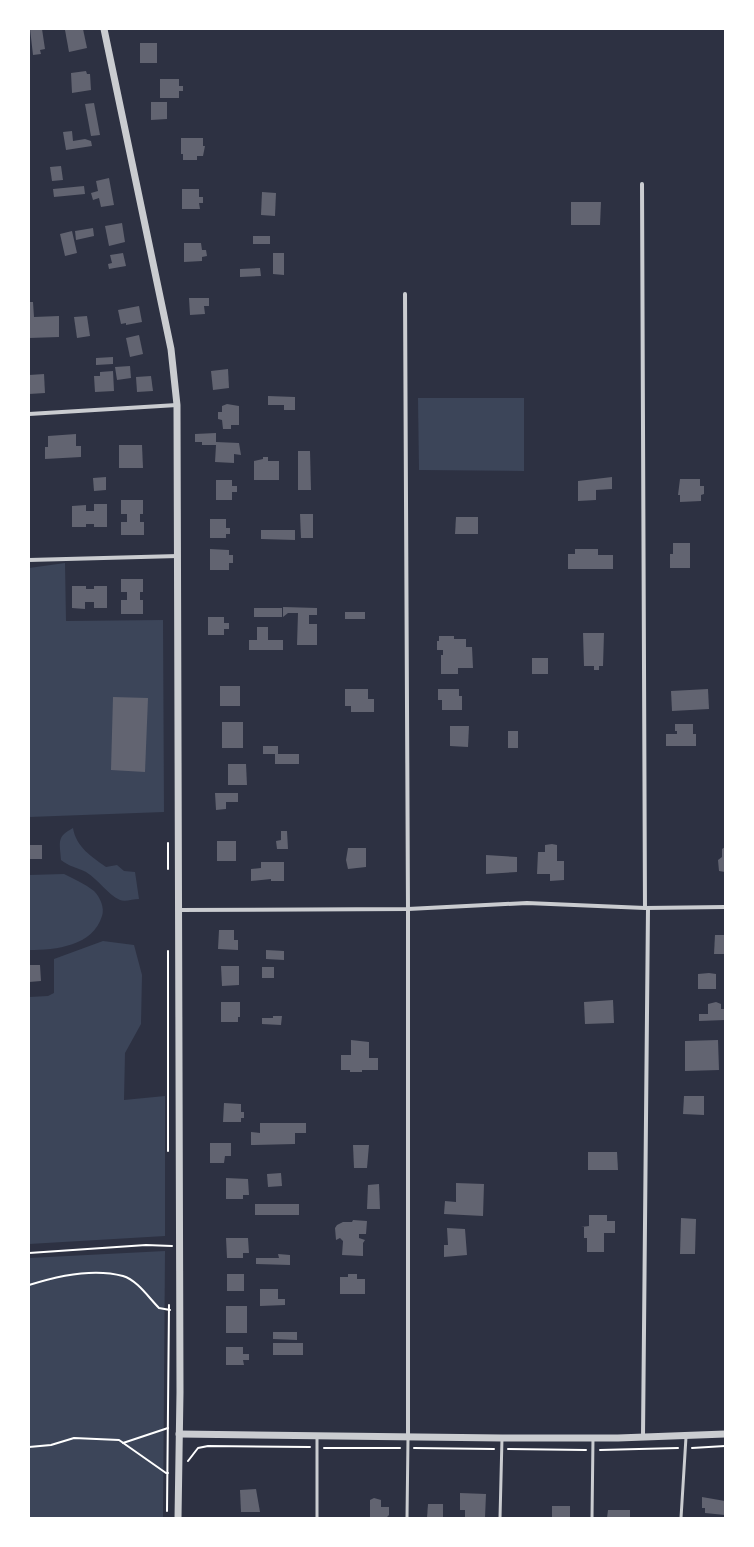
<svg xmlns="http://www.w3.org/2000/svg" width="754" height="1547" font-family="'Source Sans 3',sans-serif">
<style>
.green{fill:#3c4559}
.building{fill:#626471}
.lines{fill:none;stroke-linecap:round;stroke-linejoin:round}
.path{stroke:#fff;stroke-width:2}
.service{stroke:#caccd0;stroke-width:3}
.minor{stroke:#caccd0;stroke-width:4}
.tertiary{stroke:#caccd0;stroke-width:7}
</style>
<rect width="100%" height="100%" fill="#2d3142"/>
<!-- green -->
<g class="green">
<polygon points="418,398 524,398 524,471 419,470"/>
<polygon points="65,563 66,621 163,620 164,812 29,817 29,568"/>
<path d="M73,828C76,847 92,857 106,867L117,865L124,871L135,872L139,899C133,899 125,902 120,900C107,894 99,880 86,872C78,868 68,866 61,860C60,842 56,837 73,828Z"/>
<path d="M64,874C74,879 85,884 94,891C100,897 105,908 102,916C93,946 56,950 29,950V875Z"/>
<polygon points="103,941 134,945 142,975 141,1024 125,1053 124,1100 165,1096 165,1236 29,1244 29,997 48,996 54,993 54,959"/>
<polygon points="165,1251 163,1518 29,1518 29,1258"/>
</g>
<!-- building -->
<g class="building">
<polygon points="30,29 42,29 45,49 40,50 41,54 33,55"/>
<polygon points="70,29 83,29 87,48 69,52 65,30"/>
<rect x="140" y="43" width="17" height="20"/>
<polygon points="86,71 87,74 90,74 91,90 72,93 71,73"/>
<polygon points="160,79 179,79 179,86 183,86 183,91 179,91 179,98 160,98"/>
<polygon points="151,102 167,102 167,119 151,120"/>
<polygon points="94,103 100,135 91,136 85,104"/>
<polygon points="72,131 73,141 85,139 91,141 92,146 66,150 63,132"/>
<polygon points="181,138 203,138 203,146 205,146 203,156 197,156 197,160 183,160 183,154 181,154"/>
<polygon points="61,166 63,180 52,181 50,167"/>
<polygon points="109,178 114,205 101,207 99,198 93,200 91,193 98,191 96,181"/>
<polygon points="84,186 85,194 54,197 53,189"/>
<polygon points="182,189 199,189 199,197 203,197 203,203 199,203 200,209 182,209"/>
<polygon points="262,192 276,193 275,216 261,215"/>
<polygon points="571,202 601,202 600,225 571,225"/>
<polygon points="122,223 125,242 109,246 105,226"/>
<polygon points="93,228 94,236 76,240 75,231"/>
<polygon points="72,231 77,253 65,256 60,234"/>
<rect x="253" y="236" width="17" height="8"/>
<polygon points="184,243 201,243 202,250 206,250 207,256 202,257 202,261 184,262"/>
<polygon points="123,253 126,266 109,269 108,264 112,263 110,255"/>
<polygon points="273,253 284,253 284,275 273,274"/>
<polygon points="260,268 261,276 240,277 240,269"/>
<polygon points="189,298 209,298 209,306 204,306 205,314 190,315"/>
<polygon points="29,302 33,302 34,317 59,316 59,337 29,338"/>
<polygon points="139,306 142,322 126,325 126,323 121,324 118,310"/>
<polygon points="87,316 90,336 77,338 74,317"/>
<polygon points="139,335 143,354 130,357 126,338"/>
<polygon points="113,357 113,364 96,365 96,358"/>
<polygon points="130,366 131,378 117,380 115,367"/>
<polygon points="228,369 229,388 213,390 211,371"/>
<polygon points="113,371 114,391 95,392 94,376 100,376 100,372"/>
<polygon points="44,374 45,393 29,394 29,375"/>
<polygon points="151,376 153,391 137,392 136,377"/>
<polygon points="268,396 295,397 295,410 284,410 284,405 268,405"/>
<polygon points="227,404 239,406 239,425 231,425 231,429 223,429 222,420 218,419 218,412 222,412 222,406"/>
<polygon points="216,433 216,442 239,443 241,455 234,454 234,463 215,462 216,445 202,445 202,442 195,442 195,434"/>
<polygon points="76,434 76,446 81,446 81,457 45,459 45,447 48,447 48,436"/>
<polygon points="119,445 142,445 143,468 119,468"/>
<polygon points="298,451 310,451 311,490 298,490"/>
<polygon points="263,457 268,457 268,461 279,461 279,480 254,480 254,461 263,459"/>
<polygon points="106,477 106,490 94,491 93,478"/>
<polygon points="612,477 612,489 596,490 596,500 578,501 578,481"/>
<polygon points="680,479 700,479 700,486 704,486 704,494 701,495 701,501 680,502 680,495 678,495"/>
<polygon points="216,480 232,480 232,486 237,486 237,492 232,492 232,500 216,500"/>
<polygon points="121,500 143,500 143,514 140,514 140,522 144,522 144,535 121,535 121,522 127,522 127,514 121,514"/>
<polygon points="94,504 107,504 107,527 94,527 94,524 86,524 86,527 72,527 72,506 86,505 86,511 94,511"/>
<polygon points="300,514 313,514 313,538 301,538"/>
<polygon points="456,517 478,517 478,534 455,534"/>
<polygon points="210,519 226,519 226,528 230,528 230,534 226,534 226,538 210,538"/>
<polygon points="261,530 295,530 295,540 261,539"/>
<polygon points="673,543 690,543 690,568 670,568 670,554 673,554"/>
<polygon points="210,549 229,550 229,555 233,555 233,563 229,563 229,570 210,570"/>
<polygon points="575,549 598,549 598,555 613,555 613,569 568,569 568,554 575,554"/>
<polygon points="121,579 143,579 143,592 140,592 140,600 143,600 143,614 121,614 121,600 127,600 127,592 121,592"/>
<polygon points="72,586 86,586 86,589 94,589 94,586 107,586 107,608 94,608 94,602 85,602 85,609 72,608"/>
<polygon points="283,607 317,608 317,615 309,615 309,624 317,624 317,645 297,645 298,613 288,613 283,617"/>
<rect x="254" y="608" width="28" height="9"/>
<rect x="345" y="612" width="20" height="7"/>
<polygon points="208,617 224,617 224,623 229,623 229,629 224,629 224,635 208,635"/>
<polygon points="257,627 268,627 268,640 283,640 283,650 249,650 249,640 257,640"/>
<polygon points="583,633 604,633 603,666 599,666 599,670 594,670 594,666 584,666"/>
<polygon points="439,636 454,636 454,639 466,639 466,647 472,647 473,668 458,668 458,674 441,674 441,655 443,655 443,650 437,650 437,641 439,641"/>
<rect x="532" y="658" width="16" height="16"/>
<rect x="220" y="686" width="20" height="20"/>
<polygon points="345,689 368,689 368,699 374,699 374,712 351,712 351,706 345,706"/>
<polygon points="438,689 459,689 459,696 462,696 462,710 442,710 442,700 438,700"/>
<polygon points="708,689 709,709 672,711 671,691"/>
<polygon points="113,697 148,698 145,772 111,770"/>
<rect x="222" y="722" width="21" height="26"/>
<polygon points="675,724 693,724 693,734 696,734 696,746 666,746 666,734 677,734 677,731 675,731"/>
<polygon points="450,726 469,726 468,747 450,746"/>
<rect x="508" y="731" width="10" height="17"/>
<polygon points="263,746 278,746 278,754 299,754 299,764 275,764 275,754 263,754"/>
<polygon points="228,764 246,764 247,785 228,785"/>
<polygon points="215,793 238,793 238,802 226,802 226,809 216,810"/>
<polygon points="281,831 287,831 288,849 277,849 276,841 281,840"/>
<rect x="217" y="841" width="19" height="20"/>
<polygon points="552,844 557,845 557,861 564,861 564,880 550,881 550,874 537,874 538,852 545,852 545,845"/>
<rect x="29" y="845" width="13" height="14"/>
<polygon points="725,847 725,872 719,871 718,860 722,857 722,849"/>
<polygon points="348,848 366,848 366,867 348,869 346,860"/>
<polygon points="486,855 517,857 517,872 486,874"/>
<polygon points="261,862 284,862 284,881 271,881 271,879 251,881 251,869 261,868"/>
<polygon points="219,930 234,930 234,940 238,940 238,950 218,949"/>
<polygon points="715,935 725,935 725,954 714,954"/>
<polygon points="266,950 284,951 284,960 266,959"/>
<polygon points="29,965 40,965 41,981 29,982"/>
<polygon points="221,966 239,966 239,985 222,986"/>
<rect x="262" y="967" width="12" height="11"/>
<polygon points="709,973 716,974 716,989 698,989 698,974"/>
<polygon points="613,1000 614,1023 585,1024 584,1002"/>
<polygon points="221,1002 240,1002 240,1017 238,1017 238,1022 221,1022"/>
<polygon points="716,1002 721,1004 721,1009 725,1009 725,1020 699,1021 699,1014 708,1014 708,1004"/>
<polygon points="273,1016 282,1016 281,1025 262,1024 262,1018 273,1018"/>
<polygon points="351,1040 369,1042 369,1058 378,1058 378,1070 362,1070 362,1072 350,1072 350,1070 341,1070 341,1055 351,1055"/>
<polygon points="718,1040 719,1070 685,1071 685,1041"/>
<polygon points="684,1096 704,1096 704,1115 683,1114"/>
<polygon points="224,1103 241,1104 241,1112 244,1112 244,1118 241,1118 241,1122 223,1122"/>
<polygon points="260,1123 306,1123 306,1133 295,1133 295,1144 251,1145 251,1132 260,1133"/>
<polygon points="210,1143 231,1143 231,1156 225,1156 224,1163 210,1163"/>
<polygon points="353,1145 369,1145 367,1168 354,1168"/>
<polygon points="588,1152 617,1152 618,1170 588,1170"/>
<polygon points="281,1173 282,1186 268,1187 267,1174"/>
<polygon points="226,1178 248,1179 249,1195 243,1195 243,1199 226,1199"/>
<polygon points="456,1183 484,1184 483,1216 444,1214 445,1201 456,1202"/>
<polygon points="379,1184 380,1209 367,1209 368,1185"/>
<rect x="255" y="1204" width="44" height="11"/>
<polygon points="589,1215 607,1215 607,1221 615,1221 615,1233 604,1233 604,1252 587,1252 587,1238 584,1238 584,1227 581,1227 589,1226"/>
<polygon points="681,1218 696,1219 695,1254 680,1254"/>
<polygon points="353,1220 367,1221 366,1234 359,1234 359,1238 365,1240 363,1243 363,1256 342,1255 343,1241 340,1238 336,1240 335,1228 337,1225 343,1222 352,1222"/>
<polygon points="447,1228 465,1229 467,1255 444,1257 444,1245 448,1245"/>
<polygon points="226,1238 248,1238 249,1253 243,1253 243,1258 227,1258"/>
<polygon points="278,1254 290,1255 290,1265 256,1264 256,1258 279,1258"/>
<rect x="227" y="1274" width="17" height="17"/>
<polygon points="348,1274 357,1274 357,1279 365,1279 365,1294 340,1294 340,1277 348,1277"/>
<polygon points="260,1289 278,1289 278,1299 285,1299 285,1305 260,1306"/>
<rect x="226" y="1306" width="21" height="27"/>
<polygon points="273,1332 297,1332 297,1340 273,1339"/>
<rect x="273" y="1343" width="30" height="12"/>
<polygon points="226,1347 243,1347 243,1354 249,1354 249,1360 243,1360 244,1365 226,1365"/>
<polygon points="256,1489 260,1512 241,1512 240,1490"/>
<polygon points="460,1493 486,1494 485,1518 465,1518 465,1510 460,1510"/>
<polygon points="702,1497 725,1501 725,1515 705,1513 705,1508 702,1508"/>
<polygon points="374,1498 381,1500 381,1507 389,1507 389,1515 386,1518 370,1518 370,1500"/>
<polygon points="428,1504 443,1504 443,1518 427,1518"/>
<rect x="552" y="1506" width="18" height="12"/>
<polygon points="608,1510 630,1510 630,1518 607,1518"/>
</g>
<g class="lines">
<!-- path -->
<g class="path">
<polyline points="168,843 168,869"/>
<polyline points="168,951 168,1151"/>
<polyline points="29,1253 146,1245 172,1246"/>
<path d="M29,1285C57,1276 94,1268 123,1276C137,1280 149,1298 159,1308L170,1310"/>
<polyline points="123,1443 168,1428"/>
<polyline points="29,1447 51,1445 74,1438 119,1440 166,1473 168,1473"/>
<polyline points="324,1448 400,1448"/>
<polyline points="414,1448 494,1449"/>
<polyline points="692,1448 725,1446"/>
<polyline points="508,1449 586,1450"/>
<polyline points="600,1450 678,1448"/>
<polyline points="188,1461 198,1448 208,1446 310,1447"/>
<polyline points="167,1511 169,1305"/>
</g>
<!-- service -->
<g class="service">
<polyline points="317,1518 317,1437"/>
<polyline points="407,1518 408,1438"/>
<polyline points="500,1518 502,1438"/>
<polyline points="592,1518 593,1438"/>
<polyline points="681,1518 686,1437"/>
</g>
<!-- minor -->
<g class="minor">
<polyline points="642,184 645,908"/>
<polyline points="405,294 408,909 408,1438"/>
<polyline points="29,414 177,405"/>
<polyline points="29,560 178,556"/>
<polyline points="178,910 408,909 527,903 645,908 725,907"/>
<polyline points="643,1436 648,908"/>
</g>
<!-- tertiary -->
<g class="tertiary">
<polyline points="104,29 171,349 177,405 180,1392 178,1518"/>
<polyline points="179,1434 502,1438 618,1438 725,1434"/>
</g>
</g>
<!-- border -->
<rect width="754" height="1547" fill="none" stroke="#ffffff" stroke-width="60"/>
</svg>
